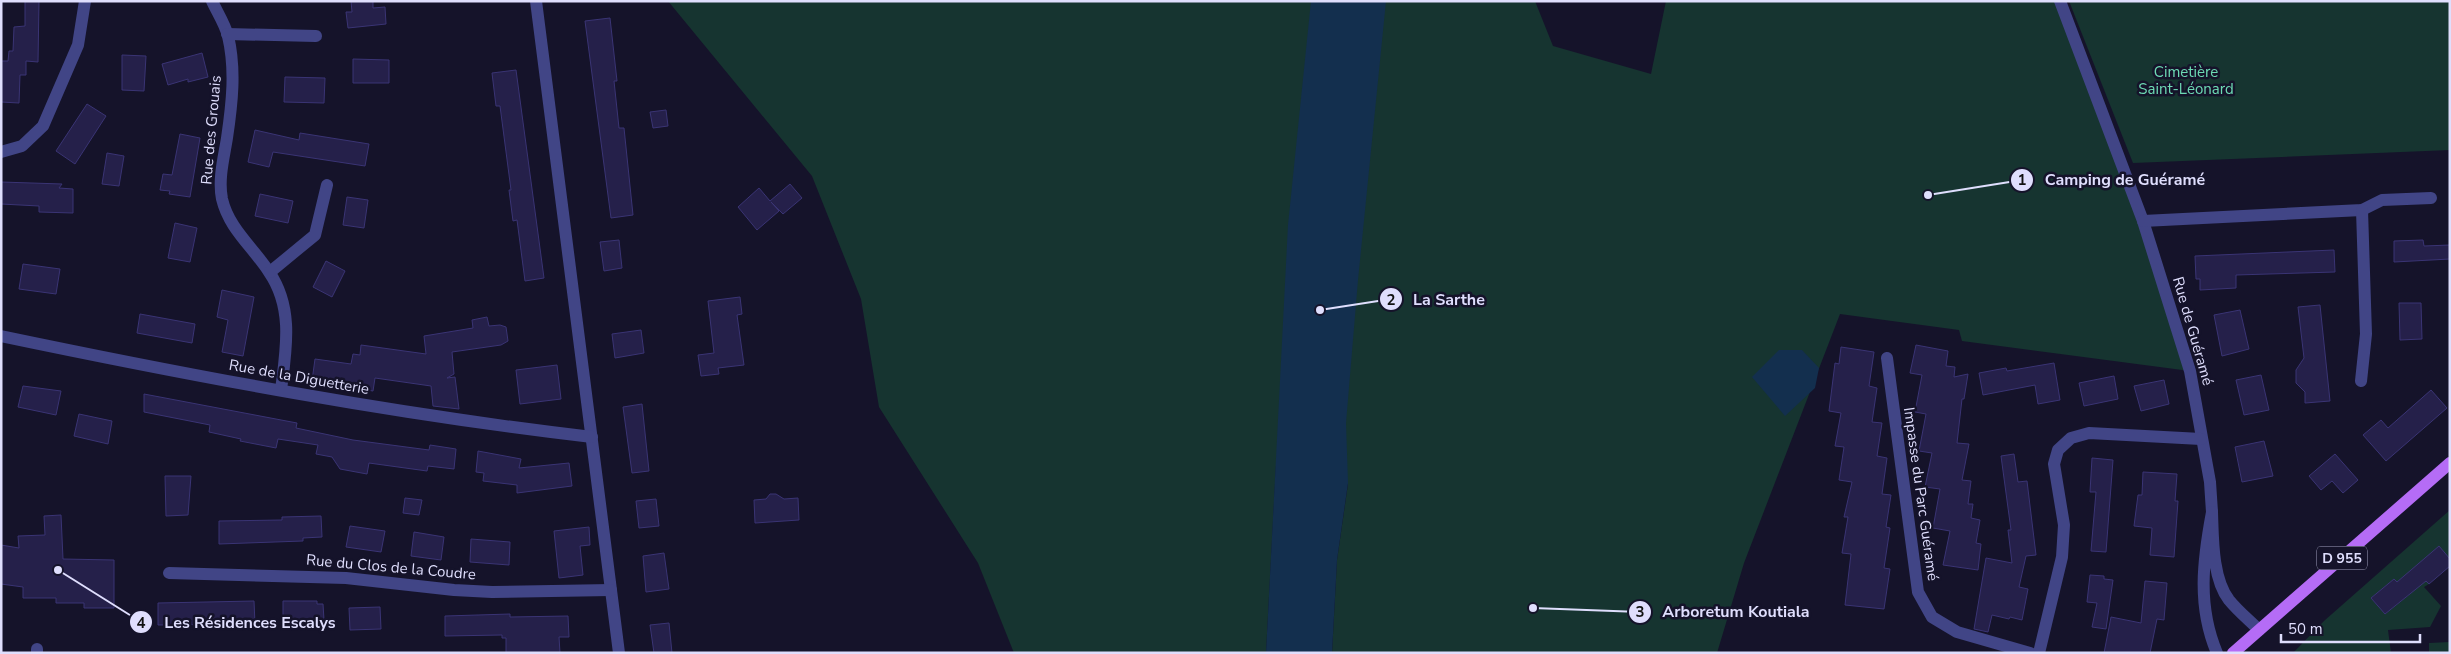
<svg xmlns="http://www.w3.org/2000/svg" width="2451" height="654" font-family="'Nunito Sans',sans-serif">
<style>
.green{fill:#163430;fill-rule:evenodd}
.water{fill:#132f4e}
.building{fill:#25204a;stroke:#3a3474}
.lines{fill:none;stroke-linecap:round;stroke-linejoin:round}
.minor{stroke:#414586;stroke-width:12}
.major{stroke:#b56cf6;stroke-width:12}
.labels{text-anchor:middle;stroke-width:5;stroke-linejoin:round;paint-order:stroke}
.shield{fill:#15132a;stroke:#a2a1be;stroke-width:1}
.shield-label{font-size:14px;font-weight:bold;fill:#dfdefd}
.park-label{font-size:15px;fill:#6ddab4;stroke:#15132a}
.street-label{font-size:15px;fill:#dfdefd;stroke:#15132a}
.leader{fill:none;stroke:#dfdefd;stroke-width:2}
.callout-dot{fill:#dfdefd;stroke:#15132a;stroke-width:2}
.mark-label{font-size:15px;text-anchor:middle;font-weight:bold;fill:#111}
.callout-label{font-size:16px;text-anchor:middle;font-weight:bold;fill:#dfdefd;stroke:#15132a;stroke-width:5;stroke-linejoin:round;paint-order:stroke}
</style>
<rect width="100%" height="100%" fill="#15132a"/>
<!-- green -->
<g class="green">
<polygon points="668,1 1535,1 1553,46 1651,74 1666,1 2060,1 2190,371 1962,341 1959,330 1840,314 1744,563 1717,653 1332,653 1337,560 1348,484 1276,465 1266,653 1014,653 978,563 879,407 861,299 812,176"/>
<polygon points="2069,1 2450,1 2450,150 2133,163"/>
<path d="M2450,510V559L2415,567L2429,584L2424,587L2441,606L2430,627L2388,630L2391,653H2293L2324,621ZM2394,579L2409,595L2385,614L2371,598Z"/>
<polygon points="2450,642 2450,653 2429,653 2429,643"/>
</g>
<!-- water -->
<g class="water">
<polygon points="1311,1 1386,1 1358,280 1346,423 1348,483 1337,560 1332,653 1266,653 1288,225"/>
<polygon points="1779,350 1802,350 1819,368 1815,388 1785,416 1752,377"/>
</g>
<!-- building -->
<g class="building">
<polygon points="25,1 39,1 38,62 26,61 26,75 20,75 19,103 1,102 1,61 8,61 9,51 13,51 14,27 25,26"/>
<polygon points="351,1 373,1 373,8 385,7 386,24 348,28 346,12 352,12"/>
<polygon points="610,18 617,81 614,81 619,128 624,128 633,215 611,218 585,21"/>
<polygon points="202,53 208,77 188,82 188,79 168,85 162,64"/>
<polygon points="122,55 146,56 144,91 122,90"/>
<polygon points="353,59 389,60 389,83 353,83"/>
<polygon points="516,70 544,278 525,281 517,220 513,221 509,190 511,190 500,106 496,106 492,73"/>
<polygon points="285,77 325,78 324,103 284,102"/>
<polygon points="87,104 106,116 75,164 56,151"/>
<polygon points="666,110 668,126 653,128 650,112"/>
<polygon points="255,130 299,140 300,133 369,144 365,166 273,152 269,167 248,162"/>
<polygon points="180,134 200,138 190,197 169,194 170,191 160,190 163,174 172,175"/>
<polygon points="107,153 124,156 119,186 102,184"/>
<polygon points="1,182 62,184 59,188 73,189 73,213 39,212 39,206 1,204"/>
<polygon points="790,184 802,198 783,214 771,202 779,211 757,230 738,207 759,188 770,201"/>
<polygon points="260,194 293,201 288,223 255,216"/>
<polygon points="347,197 368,200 364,228 343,225"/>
<polygon points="175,223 197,228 190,262 168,258"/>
<polygon points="619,240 622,268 604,271 600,242"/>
<polygon points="2423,240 2424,246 2450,245 2450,259 2394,262 2394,241"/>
<polygon points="2334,250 2335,272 2236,275 2236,288 2200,290 2200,279 2196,279 2195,256"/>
<polygon points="326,261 345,271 332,297 313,287"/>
<polygon points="23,264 60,269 56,294 19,289"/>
<polygon points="222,290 254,297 243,356 222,352 228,320 217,317"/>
<polygon points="740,297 742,314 737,315 744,365 718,368 719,374 701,376 698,355 714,353 708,301"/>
<polygon points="2399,303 2421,303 2422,339 2400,340"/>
<polygon points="2320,305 2330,401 2305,403 2305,392 2296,383 2296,370 2304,358 2298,307"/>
<polygon points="2240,310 2249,349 2222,356 2214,315"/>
<polygon points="140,314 195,324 192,343 137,333"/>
<polygon points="487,317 489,326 500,325 506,327 508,341 501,345 452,352 454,374 447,378 455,377 459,409 433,406 431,386 375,378 373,391 312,381 315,359 351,364 353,354 360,355 361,345 426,354 424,336 473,328 472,320"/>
<polygon points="641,330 644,353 615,358 612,334"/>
<polygon points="1916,345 1948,351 1946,366 1955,367 1954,377 1968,374 1964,399 1962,399 1957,443 1969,444 1962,480 1971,481 1968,504 1973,504 1971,518 1980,520 1976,543 1981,544 1978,570 1943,565 1950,531 1933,528 1940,489 1925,487 1932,453 1919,451 1926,414 1915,412 1922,375 1910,373"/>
<polygon points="1841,347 1874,352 1869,386 1877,388 1872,422 1882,423 1877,456 1887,458 1882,494 1891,495 1886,527 1890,528 1884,568 1890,569 1884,609 1845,605 1851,554 1842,553 1848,517 1844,517 1852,482 1839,480 1844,447 1835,446 1841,413 1829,411 1835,363 1839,364"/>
<polygon points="2054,363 2060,400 2038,404 2035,385 1983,395 1979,373 2006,368 2007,371"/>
<polygon points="557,365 561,399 520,404 516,370"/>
<polygon points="2261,375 2269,410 2244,415 2236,380"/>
<polygon points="2114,376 2118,399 2084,406 2079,383"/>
<polygon points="2164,380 2169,404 2141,411 2134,386"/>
<polygon points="23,386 61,391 56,415 18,407"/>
<polygon points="2431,390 2447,408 2386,461 2363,435 2381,420 2388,428"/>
<polygon points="144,394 297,423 296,428 353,440 429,450 430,445 456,449 454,469 428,466 427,471 369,463 367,474 340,469 332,457 316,454 318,445 278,439 276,448 240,441 241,439 209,432 210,425 144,412"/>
<polygon points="642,404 649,471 632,473 623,407"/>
<polygon points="79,414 112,421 108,444 74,436"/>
<polygon points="2264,441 2273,476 2242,482 2235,447"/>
<polygon points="478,451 521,459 519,468 569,463 572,486 517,493 517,485 483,481 484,473 476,472"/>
<polygon points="2014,454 2018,482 2027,481 2036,555 2026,556 2019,587 2028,589 2022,620 2010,617 2009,619 1992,615 1988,632 1974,629 1986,558 2012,563 2008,530 2011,530 2001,456"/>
<polygon points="2335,454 2358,480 2343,493 2332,481 2321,490 2309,476"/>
<polygon points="2092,458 2113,460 2106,552 2091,551 2096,492 2090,492"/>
<polygon points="2143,472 2177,474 2175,501 2178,501 2174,557 2150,555 2152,528 2134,526 2138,495 2142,495"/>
<polygon points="165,476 191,476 188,515 166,516"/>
<polygon points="770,494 776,494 784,499 798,498 799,520 755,523 754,500 766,499"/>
<polygon points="405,498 422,500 419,515 403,513"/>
<polygon points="656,499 659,526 639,528 636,501"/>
<polygon points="61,515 63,559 114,560 114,608 84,608 84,603 56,603 56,598 23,598 23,587 1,584 1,545 19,548 18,536 45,535 44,516"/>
<polygon points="321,516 322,537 303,538 303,541 219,544 219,521 282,520 282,517"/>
<polygon points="350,526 385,531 381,552 346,547"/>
<polygon points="589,527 590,545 580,546 583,575 559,578 554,531"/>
<polygon points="414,532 444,537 441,560 411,556"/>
<polygon points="471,539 510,542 509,565 470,562"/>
<polygon points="2439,546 2450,559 2450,566 2429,584 2426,581 2385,614 2371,598 2394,579 2397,582"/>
<polygon points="664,553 669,589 646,592 643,556"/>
<polygon points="2090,575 2104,576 2104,579 2113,580 2106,629 2092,627 2097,603 2087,602"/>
<polygon points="2145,581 2167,583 2164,620 2157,619 2150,653 2104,653 2111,617 2141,623"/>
<polygon points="254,601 255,624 158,625 158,603"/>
<polygon points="283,601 317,601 317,604 323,604 324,620 317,620 317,624 283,624"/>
<polygon points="380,607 381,629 350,630 349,608"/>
<polygon points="510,614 510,617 568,616 569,637 559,637 560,653 506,653 506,638 502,638 502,635 445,636 445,616"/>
<polygon points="669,623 672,653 654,653 650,625"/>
</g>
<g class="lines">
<!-- minor -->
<g class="minor">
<path d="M212,1C217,12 225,24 228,36C236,70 232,104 227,138C224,157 218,179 222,199C229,229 253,247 269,272C294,308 286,350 281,390"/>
<polyline points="536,1 619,653"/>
<polyline points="2060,1 2143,221 2190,371 2210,482 2212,512"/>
<polyline points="227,34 316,36"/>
<polyline points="1,152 22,146 43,126 78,45 85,1"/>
<polyline points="2143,221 2362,210 2382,200 2431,198"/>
<polyline points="270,272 315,235 327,185"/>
<path d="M1,336C197,377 394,414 592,437"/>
<polyline points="1887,358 1918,592 1932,617 1957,632 2030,653"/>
<polyline points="2361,381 2366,334 2362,210"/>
<polyline points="169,573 346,578 454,590 492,592 611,590"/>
<polyline points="37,653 37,649"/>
<polyline points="2039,653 2062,557 2064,525 2054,464 2058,450 2071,438 2089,433 2201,439"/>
<path d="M2217,653C2197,606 2203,560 2212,512C2213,537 2212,578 2229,600C2238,611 2249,620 2259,630"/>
</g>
<!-- major -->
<polyline class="major" points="2233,653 2450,463"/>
</g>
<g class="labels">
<!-- shield labels -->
<rect class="shield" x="2317" y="546.5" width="50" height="23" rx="4"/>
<g class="shield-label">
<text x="2342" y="563">D 955</text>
</g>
<!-- park labels -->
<g class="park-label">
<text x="2186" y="77">Cimetière<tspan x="2186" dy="17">Saint-Léonard</tspan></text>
</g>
<!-- street labels -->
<g class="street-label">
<text transform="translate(211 130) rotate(-85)" y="5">Rue des Grouais</text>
<text transform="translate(2193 331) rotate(74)" y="5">Rue de Guéramé</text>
<text transform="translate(299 377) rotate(10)" y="5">Rue de la Diguetterie</text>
<text transform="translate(1921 494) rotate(82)" y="5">Impasse du Parc Guéramé</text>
<text transform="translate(391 567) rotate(5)" y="5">Rue du Clos de la Coudre</text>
</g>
</g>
<!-- callouts -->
<path class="leader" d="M1928 195L2022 180M1320 310L1391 299M1533 608L1640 612M58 570L141 622"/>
<g class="callout-dot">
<circle cx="1928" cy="195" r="5"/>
<circle cx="1320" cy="310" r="5"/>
<circle cx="1533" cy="608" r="5"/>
<circle cx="58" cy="570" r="5"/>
<circle cx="2022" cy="180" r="12"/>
<circle cx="1391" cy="299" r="12"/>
<circle cx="1640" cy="612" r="12"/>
<circle cx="141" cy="622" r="12"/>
</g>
<g class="mark-label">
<text x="2022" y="185">1</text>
<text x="1391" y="305">2</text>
<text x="1640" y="617">3</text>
<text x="141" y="628">4</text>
</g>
<g class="callout-label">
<text x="2125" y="185">Camping de Guéramé</text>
<text x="1449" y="305">La Sarthe</text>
<text x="1736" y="617">Arboretum Koutiala</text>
<text x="250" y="628">Les Résidences Escalys</text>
</g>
<!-- border -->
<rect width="2451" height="654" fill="none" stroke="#dfdefd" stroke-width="5"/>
<!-- scale -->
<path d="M2281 634v8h139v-8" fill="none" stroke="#dfdefd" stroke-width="2.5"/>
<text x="2288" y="634" font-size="15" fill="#dfdefd" stroke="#15132a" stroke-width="4" paint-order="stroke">50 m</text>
</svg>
